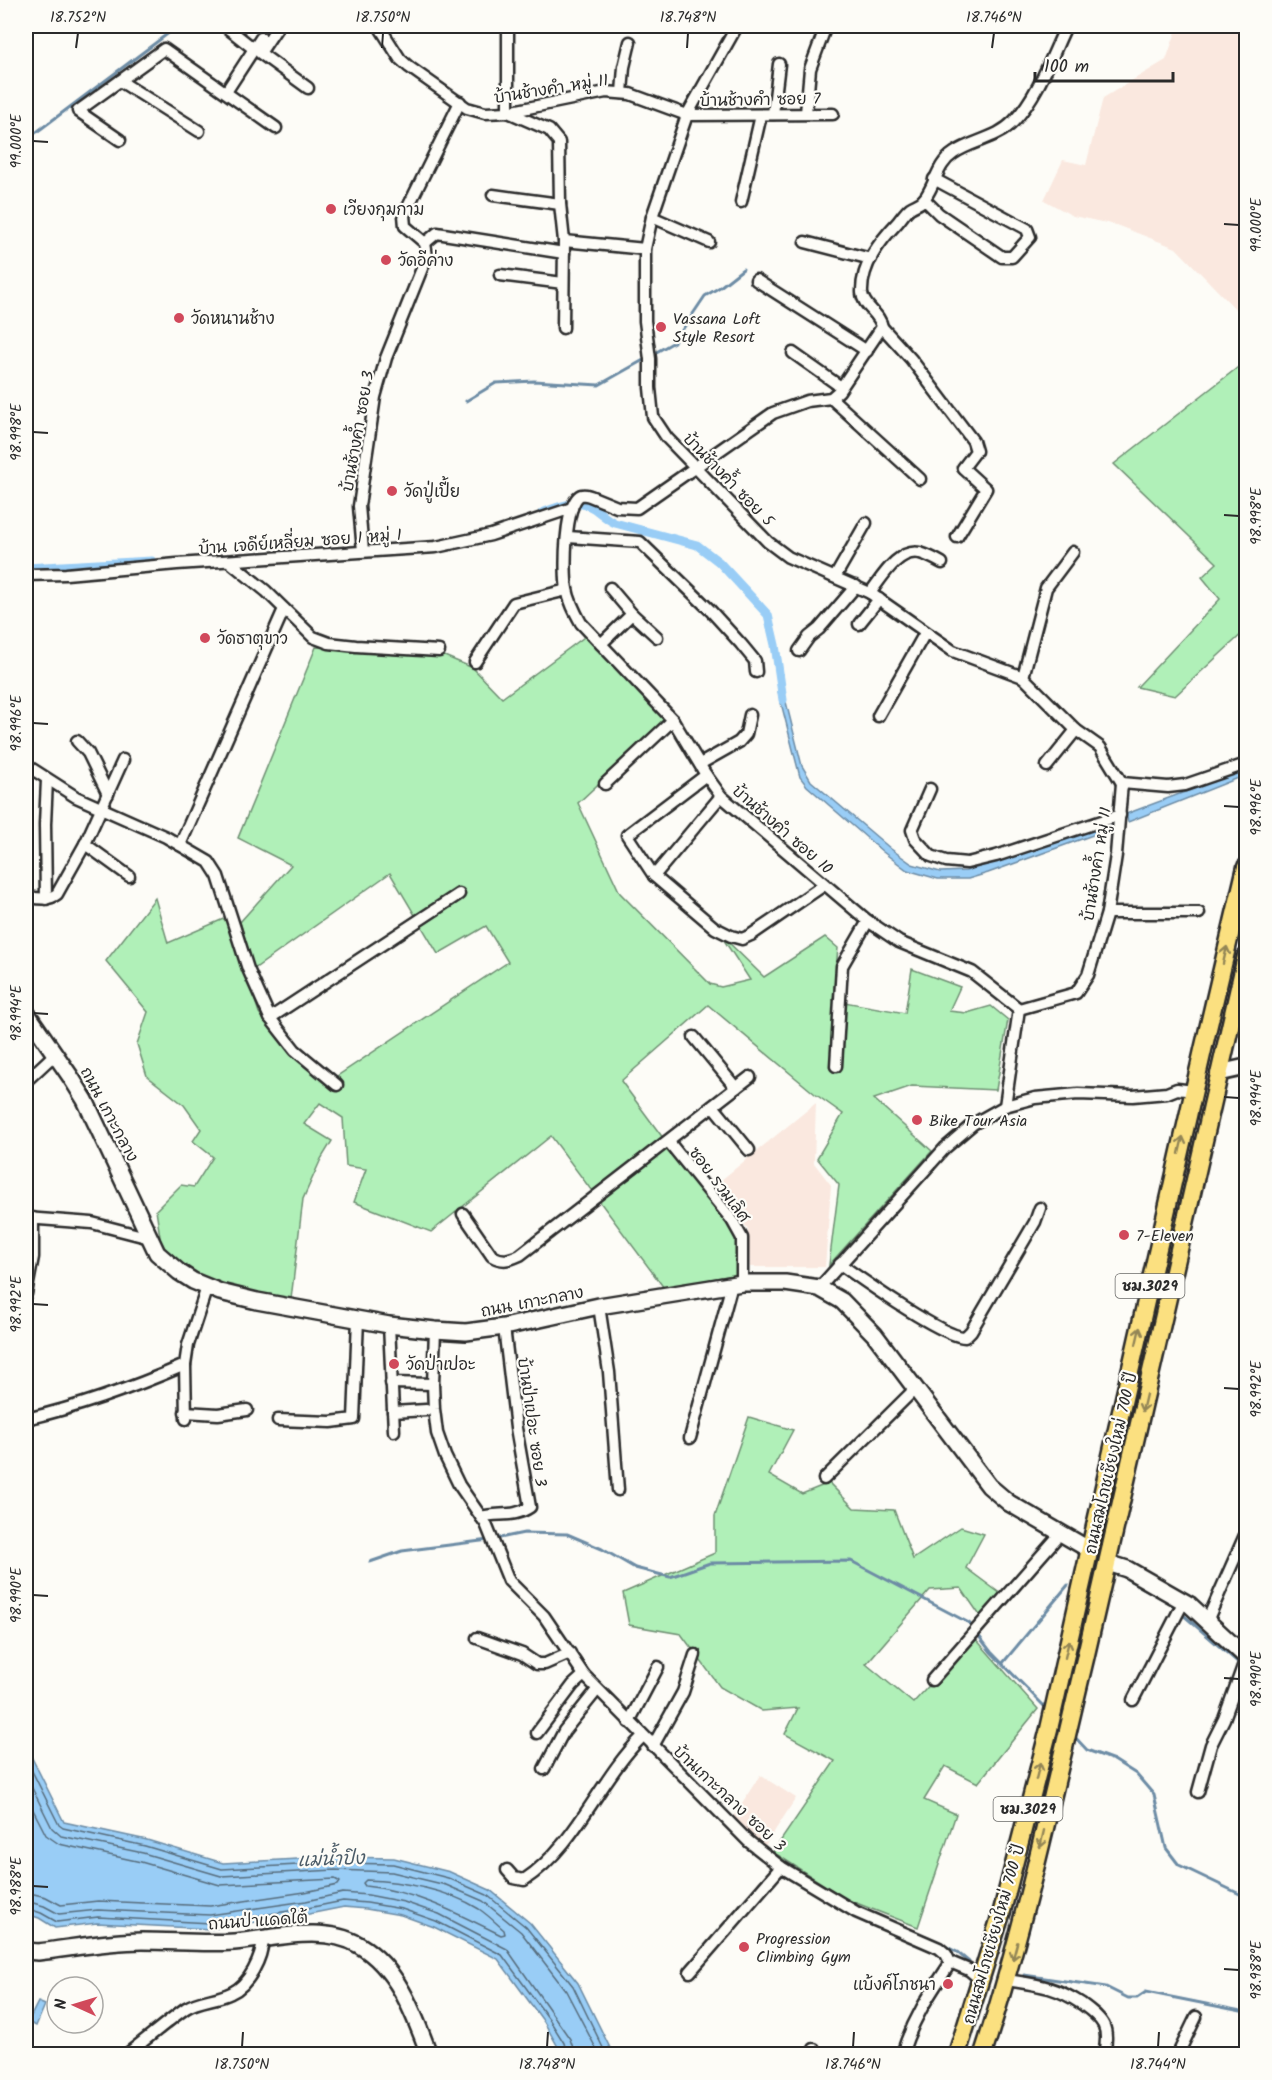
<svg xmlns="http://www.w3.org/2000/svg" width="1272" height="2080" font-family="Kalam,'Playpen Sans Thai',sans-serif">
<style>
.built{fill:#fae8df}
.green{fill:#b0f0b8;stroke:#6e8e72;stroke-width:1.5}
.water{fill:#99cdf6;stroke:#6d8ca5;stroke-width:1.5}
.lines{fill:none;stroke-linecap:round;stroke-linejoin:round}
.shore{stroke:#576c7c;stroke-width:1.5}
.stream{stroke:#6d8ca5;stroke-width:3}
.canal{stroke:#99cdf6;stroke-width:9}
.street-casing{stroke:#2b2b2b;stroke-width:15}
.secondary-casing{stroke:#2b2b2b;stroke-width:20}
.primary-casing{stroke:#2b2b2b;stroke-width:21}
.street{stroke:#fdfcf7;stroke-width:10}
.secondary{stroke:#fdfcf7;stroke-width:15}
.primary{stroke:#fbe080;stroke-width:16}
.oneway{stroke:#938656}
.ticks{fill:none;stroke:#2b2b2b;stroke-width:2}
.poi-dot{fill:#d1495b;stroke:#fdfcf7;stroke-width:2}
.labels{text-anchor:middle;stroke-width:4.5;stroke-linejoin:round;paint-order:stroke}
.shield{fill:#fdfcf7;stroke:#6a6a68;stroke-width:1.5}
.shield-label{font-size:15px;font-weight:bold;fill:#2b2b2b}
.street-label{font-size:16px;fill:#2b2b2b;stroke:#fdfcf7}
.poi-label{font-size:16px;fill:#2b2b2b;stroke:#fdfcf7;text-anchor:start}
.water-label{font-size:18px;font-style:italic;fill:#4c5c68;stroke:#fdfcf7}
.neatline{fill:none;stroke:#2b2b2b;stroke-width:2}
.ticks-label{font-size:15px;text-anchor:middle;fill:#2b2b2b}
</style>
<rect width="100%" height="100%" fill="#fdfcf7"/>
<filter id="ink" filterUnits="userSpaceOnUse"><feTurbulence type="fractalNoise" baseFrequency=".0167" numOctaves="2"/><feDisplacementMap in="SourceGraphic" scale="12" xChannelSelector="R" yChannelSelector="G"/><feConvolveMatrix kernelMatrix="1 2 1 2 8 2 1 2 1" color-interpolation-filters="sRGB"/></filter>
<g filter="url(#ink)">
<!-- built -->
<g class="built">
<polygon points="1178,26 1246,26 1246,320 1176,248 1116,225 1073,216 1044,200 1063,160 1086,165 1103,98 1166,60"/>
<polygon points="816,1103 814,1163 831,1185 825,1267 750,1267 748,1229 715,1185"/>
<polygon points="760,1775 796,1798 763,1849 731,1820"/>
</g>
<!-- green -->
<g class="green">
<polygon points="1246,361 1246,630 1175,696 1137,687 1220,599 1202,577 1217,563 1114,464"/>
<polygon points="587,635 667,720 578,803 620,893 710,984 721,987 750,980 720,934 764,977 825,937 838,948 833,1000 905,1013 912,969 960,987 949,1011 967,1013 991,1006 1008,1020 996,1090 912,1086 874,1099 932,1151 829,1265 839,1185 817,1158 843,1114 815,1094 708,1005 621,1081 737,1238 738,1274 664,1288 551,1136 431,1232 354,1202 366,1169 346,1166 343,1118 320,1103 304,1124 332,1141 321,1159 303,1199 291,1299 230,1287 188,1270 162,1250 156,1210 181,1185 194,1187 213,1157 193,1141 201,1129 184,1105 147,1076 137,1044 148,1012 106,961 155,898 168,943 228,917 259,1013 293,1057 328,1082 508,962 486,926 438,954 390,873 254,969 240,922 291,865 238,838 316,647 442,655 473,668 502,698"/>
<polygon points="749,1417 793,1430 769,1475 802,1494 829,1483 854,1508 894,1510 913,1559 961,1527 984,1534 966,1568 1001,1594 981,1617 961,1588 930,1590 866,1664 913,1703 974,1637 1038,1709 978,1783 945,1766 924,1800 956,1814 918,1927 846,1899 773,1852 835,1761 785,1734 798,1708 762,1711 720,1687 681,1634 629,1625 623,1593 715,1553 715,1516"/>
</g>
<!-- water -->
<g class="water">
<polygon points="783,690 802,766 811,781 891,849 912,864 940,872 966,871 1115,819 1115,827 988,873 968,879 938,879 907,870 883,852 807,786 800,777 778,691"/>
<polygon points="1246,769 1246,775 1128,822 1126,814"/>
<polygon points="26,1746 64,1822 147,1840 223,1863 335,1857 394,1858 450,1872 490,1890 530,1923 578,1983 613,2054 562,2054 544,2022 498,1959 434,1927 401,1915 366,1909 344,1907 309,1914 211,1929 97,1923 55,1928 39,1918 26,1914"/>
<polygon points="38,2002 45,2005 36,2026 28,2022"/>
</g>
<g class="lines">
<!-- shore -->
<g class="shore">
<polyline points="26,1759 59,1825 63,1828 145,1846 222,1869 335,1863 393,1864 448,1878 487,1895 526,1927 573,1986 606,2054"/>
<polyline points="26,1776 52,1828 61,1836 143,1853 221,1876 335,1870 392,1872 446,1885 483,1901 521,1932 566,1991 599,2054"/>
<polyline points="26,1796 46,1835 59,1844 141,1862 220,1885 335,1879 340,1882 338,1885 305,1892 210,1906 98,1901 61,1905 46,1897 26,1892"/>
<path d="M366,1880C401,1881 449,1890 479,1909C488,1915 496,1923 504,1930L505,1934L501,1935C457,1913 415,1891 365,1886L363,1883Z"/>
<polyline points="26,1901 44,1906 59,1914 98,1910 210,1915 306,1901 343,1893 368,1895 404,1902 439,1914 507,1949 570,2039 575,2054"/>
<polyline points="26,1908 41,1913 57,1922 98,1917 211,1923 308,1908 343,1901 367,1903 402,1909 436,1921 502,1955 549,2019 564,2043 567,2054"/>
</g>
<!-- stream -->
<g class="stream">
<polyline points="26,140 178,26"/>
<polyline points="653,354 674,342 705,296 720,287 743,269"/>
<polyline points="466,401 496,383 534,381 599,385 647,358"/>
<polyline points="495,1539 524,1533 567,1534 602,1549 635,1568 670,1577 710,1563 851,1561 969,1623 991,1652 1047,1709"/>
<polyline points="370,1562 402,1551 489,1540"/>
<polyline points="1127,1579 1170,1603 1176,1609"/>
<polyline points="1181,1613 1240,1664"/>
<polyline points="1002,1664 1068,1585"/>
<polyline points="1073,1735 1087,1750 1114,1760 1136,1774 1154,1795 1166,1848 1179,1865 1246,1897"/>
<polyline points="943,1945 957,1952 969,1962"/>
<polyline points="1024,1975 1106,1987 1128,1998 1137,1998 1146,1992 1246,2012"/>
</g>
<!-- canal -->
<g class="canal">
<path d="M542,513C558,507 578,498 595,509C602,514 606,519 615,523L697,545L719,562L768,615L775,645L783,700"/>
<polyline points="26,568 152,561"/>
</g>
<!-- street casing -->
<g class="street-casing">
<g id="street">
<polyline points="225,26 254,49"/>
<polyline points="278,26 260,53 308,88"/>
<polyline points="379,26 400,59 409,67 467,108 485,113 508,112 606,92 630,94 687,115 833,114"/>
<polyline points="737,26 687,115 652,217 645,249 645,321 650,359 650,388 653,417 667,438 768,542 788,557 870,593 953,651 1023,677 1076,730 1100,747 1122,783"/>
<polyline points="120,81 199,131"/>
<polyline points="226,92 261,38"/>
<polyline points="622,93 624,67 630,42"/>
<polyline points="508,112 549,130 559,142 560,204 564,241 563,328"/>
<polyline points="508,112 508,26"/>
<polyline points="806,113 810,69 826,26"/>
<polyline points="773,114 779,64"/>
<polyline points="120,140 78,111 164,49 276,128"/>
<polyline points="493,195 560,204"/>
<polyline points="924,199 939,214 1002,257 1012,257 1030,237 1027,229 934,179"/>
<polyline points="741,202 761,115"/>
<polyline points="652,217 709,242"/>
<polyline points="564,241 645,249"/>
<polyline points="805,242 871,259"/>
<polyline points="425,243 437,233 564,253"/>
<polyline points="500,275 563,283"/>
<polyline points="756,280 867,351"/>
<polyline points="882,327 911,359 973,441 976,451 963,468 986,489 957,537"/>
<polyline points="793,353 841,387"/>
<polyline points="831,398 920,479"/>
<polyline points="568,537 640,542 710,610 741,644 755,661 756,672"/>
<polyline points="363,551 359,506 375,397 386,358 427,256 425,243 405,226 404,215 460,102"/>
<polyline points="230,562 266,591 313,637 329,643 356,646 439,651"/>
<polyline points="26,575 66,574 177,564 436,547 491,535 572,508"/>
<polyline points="835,577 866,523"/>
<polyline points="610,588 632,614 657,637"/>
<path d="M870,593C881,579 898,548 920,553C927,555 935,559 942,563"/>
<polyline points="859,624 879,599"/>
<polyline points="601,644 632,614"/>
<polyline points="799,651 809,637 819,629 856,586"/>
<polyline points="475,662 514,603 567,590"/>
<polyline points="1023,677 1046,588 1073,552"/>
<polyline points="878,716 925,633"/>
<polyline points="77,741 88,753 108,794"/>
<polyline points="700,764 739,742 746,734 750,715"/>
<polyline points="26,765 76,797 166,837 209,862 218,876 248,969 270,1018 295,1050 337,1085"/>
<polyline points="1047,766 1076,730"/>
<polyline points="706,775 627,835 654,876 715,928 731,936 742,939 751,935 824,885"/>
<polyline points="1122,783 1168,787 1185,785 1246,764"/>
<polyline points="605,784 673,720"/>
<polyline points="930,789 912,830 915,839 931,856 946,861 967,863 996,856 1120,815"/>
<polyline points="85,844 129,876"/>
<polyline points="180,845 284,609"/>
<polyline points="654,876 721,796"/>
<path d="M26,897C37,898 48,901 57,894L85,844L123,760"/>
<polyline points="46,899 45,824 47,780"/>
<polyline points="1107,913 1199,913"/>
<path d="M1019,1009L972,972L899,942L868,921L721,796L706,775L673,720L581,623C575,612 569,601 567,589C564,573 564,502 581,495C585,494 587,495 590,496L617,507L637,508L773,413L807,401L831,398L839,391L882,327C880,313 863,307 862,293C861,265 880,241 898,222C902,217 906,211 910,208C916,204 921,204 925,198C936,183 937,164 954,153C973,140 997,139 1014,121C1038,95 1051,58 1066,26"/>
<polyline points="1019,1009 1076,993 1088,975 1107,913 1116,855 1122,783"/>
<polyline points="270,1018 459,894"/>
<polyline points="694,1037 736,1088"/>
<polyline points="836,1066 842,966 868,921"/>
<polyline points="26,1081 55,1054"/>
<polyline points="713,1106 749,1150"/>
<polyline points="1005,1106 1019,1009"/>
<polyline points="668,1141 732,1220 742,1238 742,1283"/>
<path d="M463,1214L492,1256C503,1262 509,1260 520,1255L750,1077"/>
<polyline points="26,1218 92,1223 150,1238"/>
<path d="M840,1264C861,1279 944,1338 965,1337L971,1331L1035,1222L1040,1208"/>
<polyline points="819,1288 945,1148 973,1124 1005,1106 1035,1098 1078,1094 1133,1096 1167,1093 1177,1089 1194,1091"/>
<polyline points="26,1294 33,1257 33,1218"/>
<polyline points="599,1306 609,1372 618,1490"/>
<polyline points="389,1325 394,1431"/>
<path d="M435,1330L433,1384L434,1409L437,1433L445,1456L459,1485L486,1524L509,1581L544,1616L584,1675L748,1841L781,1867L856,1912L939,1948L946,1954L950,1962L949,1965C929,1995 913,2019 902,2054"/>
<polyline points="391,1383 433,1384"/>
<polyline points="185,1412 218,1414 247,1410"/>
<polyline points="393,1412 426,1410"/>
<path d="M26,1419C82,1406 132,1388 185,1365"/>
<polyline points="186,1419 185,1365 188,1345 207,1287"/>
<polyline points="278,1420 331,1422 354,1419 358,1319"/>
<polyline points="690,1438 732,1284"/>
<polyline points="824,1479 915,1389"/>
<path d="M481,1517C498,1512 514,1518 530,1507L516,1428L504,1327"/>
<polyline points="1207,1621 1246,1533"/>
<polyline points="477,1638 522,1654 537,1664 545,1664 570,1653"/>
<polyline points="932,1680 1061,1533"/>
<polyline points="1133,1700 1184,1601"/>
<polyline points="629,1722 658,1667"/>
<polyline points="537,1733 573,1685 584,1675"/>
<polyline points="653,1746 683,1692 695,1655"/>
<polyline points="544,1769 564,1731 597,1690"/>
<polyline points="1198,1792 1211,1745 1224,1719 1246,1658"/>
<path d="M507,1870L514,1878L524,1880C577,1845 599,1779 643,1736"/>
<polyline points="950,1962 969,1970 981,1980"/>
<polyline points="690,1972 781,1867"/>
<path d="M1007,1980C1038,1985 1055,1986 1082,2004C1104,2020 1110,2027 1104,2054"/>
<path d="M127,2054C147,2039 166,2022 186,2008C199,2000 217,2000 231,1993C249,1985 262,1958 263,1939"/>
<polyline points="812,2054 814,2049"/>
<polyline points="1178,2054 1196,2017"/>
</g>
</g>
<!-- secondary casing -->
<g class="secondary-casing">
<g id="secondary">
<polyline points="26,1012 70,1076 85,1100 157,1253 179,1272 193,1281 220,1292 257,1301 389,1325 435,1330 466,1332 504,1327 599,1306 742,1283 785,1283 819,1288 842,1301 875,1335 989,1486 1009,1503 1090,1550"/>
<polyline points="1219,1073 1246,1067"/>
<polyline points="1108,1563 1127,1569 1190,1605 1246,1657"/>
<path d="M26,1951L38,1952C72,1948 108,1941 142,1941C173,1941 203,1944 234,1942C273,1939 323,1924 359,1945C398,1968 414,2014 429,2054"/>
</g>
</g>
<!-- primary casing -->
<g class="primary-casing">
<g id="primary">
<polyline points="957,2054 1002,1911 1049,1729 1203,1050 1246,867"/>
<path d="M983,2054C1025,1925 1053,1792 1085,1659C1140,1426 1192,1191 1246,957"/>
</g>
</g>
<!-- street -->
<use href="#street" class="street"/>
<!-- secondary -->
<use href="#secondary" class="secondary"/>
<!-- primary -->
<use href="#primary" class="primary"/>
</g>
<!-- one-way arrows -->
<defs><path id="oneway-shaft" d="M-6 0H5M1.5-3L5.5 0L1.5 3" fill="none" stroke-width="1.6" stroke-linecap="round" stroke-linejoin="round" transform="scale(1.5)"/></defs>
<g class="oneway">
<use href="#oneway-shaft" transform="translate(1225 955) rotate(-77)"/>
<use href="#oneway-shaft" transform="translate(1181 1145) rotate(-77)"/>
<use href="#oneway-shaft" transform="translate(1138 1336) rotate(-77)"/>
<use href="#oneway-shaft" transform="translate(1144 1403) rotate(103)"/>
<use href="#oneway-shaft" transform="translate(1067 1649) rotate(-77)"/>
<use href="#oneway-shaft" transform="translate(1038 1771) rotate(-76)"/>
<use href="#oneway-shaft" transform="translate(1042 1839) rotate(103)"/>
<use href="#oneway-shaft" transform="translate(1015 1951) rotate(105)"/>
</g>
</g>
<!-- ticks -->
<path class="ticks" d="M76,48L78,33M382,48L383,33M687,48L688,33M992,48L994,33M33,141L48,142M1224,224L1239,225M33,432L48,433M1224,515L1239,516M33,723L48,724M1224,806L1239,807M33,1013L48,1014M1224,1097L1239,1098M33,1304L48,1305M1224,1388L1239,1389M33,1595L48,1596M1224,1678L1239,1679M33,1886L48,1887M1224,1969L1239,1970M242,2047L243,2032M547,2047L548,2032M853,2047L854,2032M1158,2047L1159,2032"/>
<!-- markers -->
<g class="poi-dot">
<circle cx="331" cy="209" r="6"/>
<circle cx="386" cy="260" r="6"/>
<circle cx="179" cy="318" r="6"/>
<circle cx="661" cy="327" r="6"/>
<circle cx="392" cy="491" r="6"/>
<circle cx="205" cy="638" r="6"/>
<circle cx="917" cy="1120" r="6"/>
<circle cx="1124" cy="1235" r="6"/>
<circle cx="394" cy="1364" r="6"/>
<circle cx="744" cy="1947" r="6"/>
<circle cx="948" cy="1984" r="6"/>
</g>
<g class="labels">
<!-- shield labels -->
<g class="shield">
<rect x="1115.5" y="1274" width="69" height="24" rx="4.5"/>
<rect x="993.5" y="1797" width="69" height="24" rx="4.5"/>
</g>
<g class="shield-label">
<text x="1150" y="1291">ชม.3029</text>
<text x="1028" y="1814">ชม.3029</text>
</g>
<!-- street labels -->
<g class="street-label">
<text transform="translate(551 88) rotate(-9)" y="6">บ้านช้างคำ หมู่ 11</text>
<text transform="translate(760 99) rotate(-1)" y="6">บ้านช้างคำ ซอย 7</text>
<text transform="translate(357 431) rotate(-80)" y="6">บ้านช้างค้ำ ซอย 3</text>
<text transform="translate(729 479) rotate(46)" y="6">บ้านช้างค้ำ ซอย 5</text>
<text transform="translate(300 541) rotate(-4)" y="6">บ้าน เจดีย์เหลี่ยม ซอย 1 หมู่ 1</text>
<text transform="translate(783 829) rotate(41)" y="6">บ้านช้างคำ ซอย 10</text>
<text transform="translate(1096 864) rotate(-81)" y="6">บ้านช้างค้ำ หมู่ 11</text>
<text transform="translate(110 1114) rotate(62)" y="6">ถนน เกาะกลาง</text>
<text transform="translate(720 1184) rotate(53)" y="6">ซอย รวมเลิศ</text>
<text transform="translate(532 1301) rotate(-11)" y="6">ถนน เกาะกลาง</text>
<text transform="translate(533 1422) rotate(82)" y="6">บ้านป่าเปอะ ซอย 3</text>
<text transform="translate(1110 1463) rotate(-77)" y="6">ถนนสมโภชเชียงใหม่ 700 ปี</text>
<text transform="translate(730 1798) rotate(43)" y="6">บ้านเกาะกลาง ซอย 3</text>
<text transform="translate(258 1920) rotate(-4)" y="6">ถนนป่าแดดใต้</text>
<text transform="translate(993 1934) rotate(-74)" y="6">ถนนสมโภชเชียงใหม่ 700 ปี</text>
</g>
<!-- poi labels -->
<g class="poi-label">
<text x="343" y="215">เวียงกุมกาม</text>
<text x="398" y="266">วัดอีค่าง</text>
<text x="191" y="324">วัดหนานช้าง</text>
<text x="673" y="324">Vassana Loft<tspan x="673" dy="18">Style Resort</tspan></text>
<text x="404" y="497">วัดปู่เปี้ย</text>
<text x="217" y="644">วัดธาตุขาว</text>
<text x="929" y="1126">Bike Tour Asia</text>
<text x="1136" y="1241">7-Eleven</text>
<text x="406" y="1370">วัดป่าเปอะ</text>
<text x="756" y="1944">Progression<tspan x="756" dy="18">Climbing Gym</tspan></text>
<text x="936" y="1990" text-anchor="end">แบ้งค์โภชนา</text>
</g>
<!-- water labels -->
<g class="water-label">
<text transform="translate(331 1859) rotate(-2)" y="6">แม่น้ำปิง</text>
</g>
</g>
<!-- margin -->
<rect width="1272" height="2080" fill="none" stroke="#fdfcf7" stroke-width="66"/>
<!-- north arrow -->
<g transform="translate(75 2005) rotate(274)"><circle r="28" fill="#fdfcf7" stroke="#a9a8a5" stroke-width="1.5"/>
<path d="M0-4.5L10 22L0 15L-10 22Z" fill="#d1495b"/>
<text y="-9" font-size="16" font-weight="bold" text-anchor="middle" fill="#2b2b2b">N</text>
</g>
<!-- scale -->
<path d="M1035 72v9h138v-9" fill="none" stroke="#2b2b2b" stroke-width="3"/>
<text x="1044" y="72" font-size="18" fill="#2b2b2b" stroke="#fdfcf7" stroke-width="4.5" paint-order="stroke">100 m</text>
<rect x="33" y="33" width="1206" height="2014" class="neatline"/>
<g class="ticks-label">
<text x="78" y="22">18.752°N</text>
<text x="383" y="22">18.750°N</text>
<text x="688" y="22">18.748°N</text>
<text x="994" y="22">18.746°N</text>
<text transform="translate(16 141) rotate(-90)" y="5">99.000°E</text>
<text transform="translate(1256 225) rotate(-90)" y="5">99.000°E</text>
<text transform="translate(16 432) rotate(-90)" y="5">98.998°E</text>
<text transform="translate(1256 516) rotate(-90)" y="5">98.998°E</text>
<text transform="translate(16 723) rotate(-90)" y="5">98.996°E</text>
<text transform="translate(1256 807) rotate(-90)" y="5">98.996°E</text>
<text transform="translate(16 1013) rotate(-90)" y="5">98.994°E</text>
<text transform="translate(1256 1098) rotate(-90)" y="5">98.994°E</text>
<text transform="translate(16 1304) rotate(-90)" y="5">98.992°E</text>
<text transform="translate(1256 1389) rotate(-90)" y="5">98.992°E</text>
<text transform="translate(16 1595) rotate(-90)" y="5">98.990°E</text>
<text transform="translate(1256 1679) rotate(-90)" y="5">98.990°E</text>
<text transform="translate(16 1886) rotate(-90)" y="5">98.988°E</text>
<text transform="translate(1256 1970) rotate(-90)" y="5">98.988°E</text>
<text x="242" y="2069">18.750°N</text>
<text x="547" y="2069">18.748°N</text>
<text x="853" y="2069">18.746°N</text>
<text x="1158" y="2069">18.744°N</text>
</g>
</svg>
